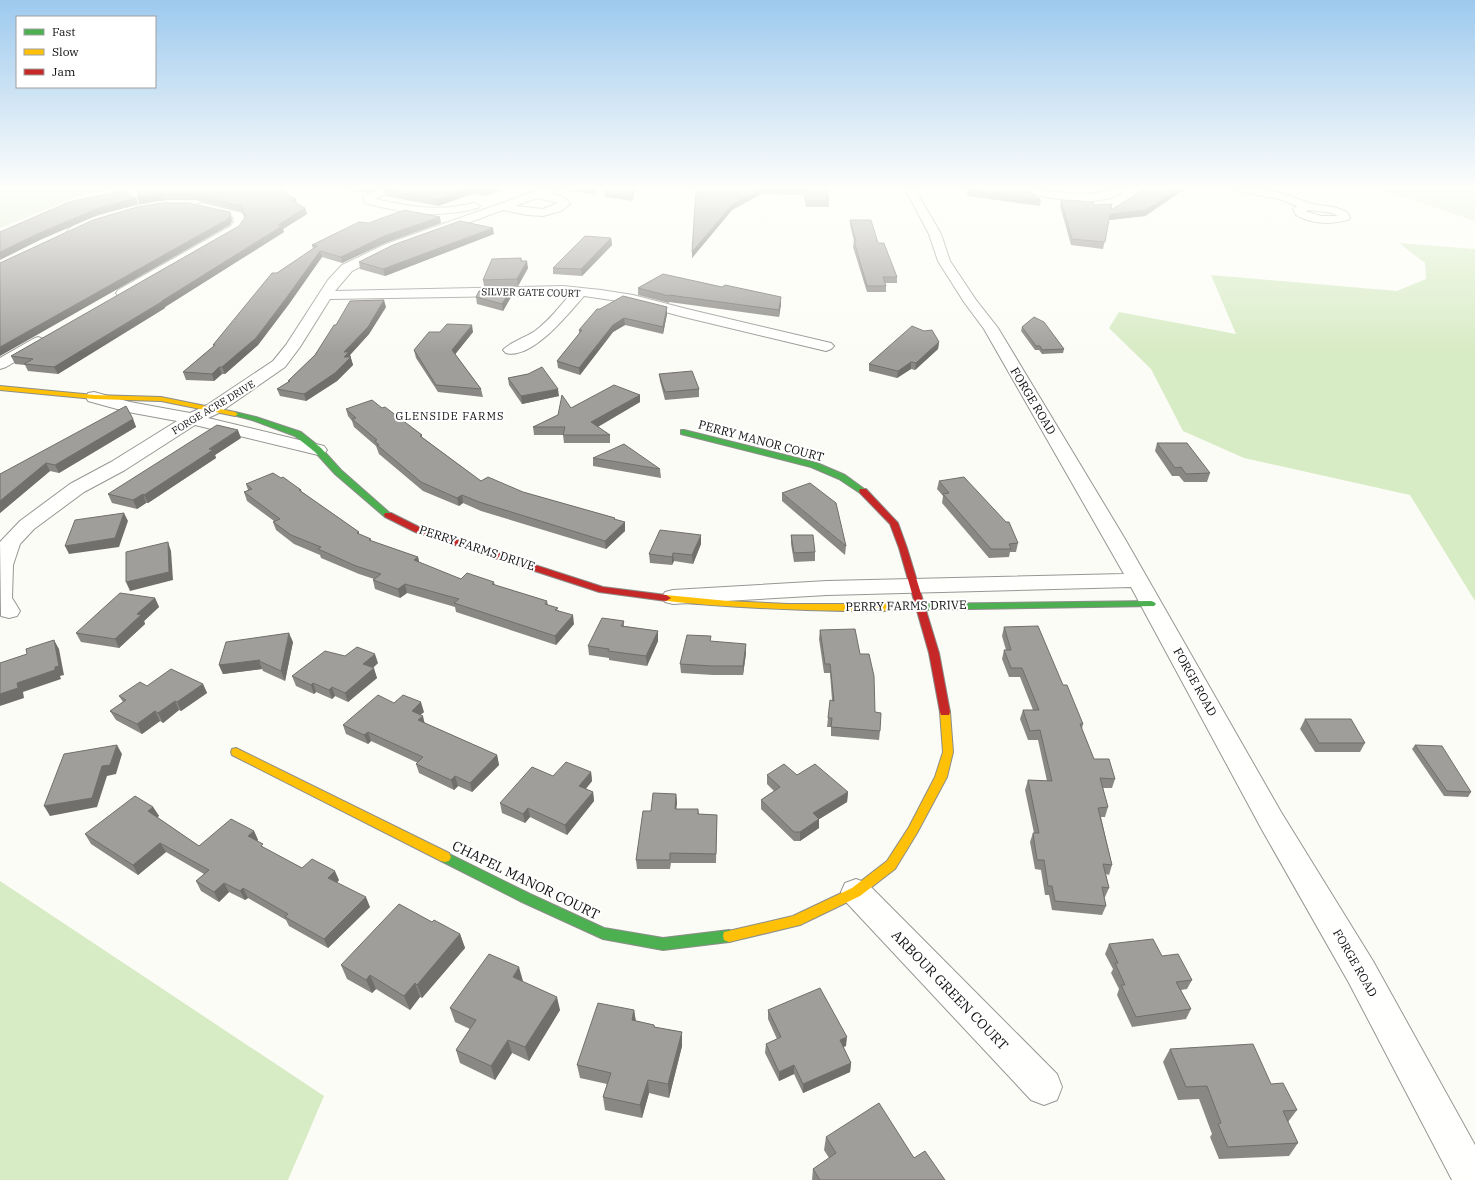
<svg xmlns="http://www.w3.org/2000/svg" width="1475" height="1180" font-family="'IBM Plex Serif',serif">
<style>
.forest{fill:#d7ebc4}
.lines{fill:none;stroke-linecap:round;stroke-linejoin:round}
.street-casing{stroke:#969694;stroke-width:2}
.fast-casing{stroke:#8d8d8b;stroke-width:2}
.slow-casing{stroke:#8d8d8b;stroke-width:2}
.jam-casing{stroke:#8d8d8b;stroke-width:2}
.street{fill:#fffffe;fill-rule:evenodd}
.fast{fill:#4caf50;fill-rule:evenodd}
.slow{fill:#ffc107;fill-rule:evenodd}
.jam{fill:#c62828;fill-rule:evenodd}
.wall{fill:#8a8885}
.shaded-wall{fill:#706f6c}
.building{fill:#a09e9b;stroke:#706f6c}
.labels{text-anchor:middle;stroke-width:4;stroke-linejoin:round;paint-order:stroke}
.far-street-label{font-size:10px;fill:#101010;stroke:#fff}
.far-neighbourhood-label{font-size:11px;letter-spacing:1px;fill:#101010;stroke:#fff}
.street-label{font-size:12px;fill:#101010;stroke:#fff}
.near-street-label{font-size:14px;fill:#101010;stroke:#fff}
</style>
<rect width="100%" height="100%" fill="#fcfcf7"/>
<!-- forest -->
<g class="forest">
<polygon points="0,189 118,189 76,197 0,228"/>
<polygon points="1380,189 1475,189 1475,221"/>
<polygon points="1399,243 1475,249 1475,601 1410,495 1244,458 1183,431 1151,369 1109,328 1119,312 1236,334 1211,275 1397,291 1426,279 1425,263"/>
<polygon points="0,881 324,1096 288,1180 0,1180"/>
</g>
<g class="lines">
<!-- street casing -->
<g class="street-casing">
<g id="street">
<path d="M380,189H394L393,191L375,199C413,207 435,212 474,203L480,206L478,208C434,219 408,214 365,203L363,198L364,196Z"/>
<path d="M542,189H557L556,191L549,194L560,196L568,200L570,204L561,211L543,216L527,215L503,210L394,250L352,271L335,291L563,286L601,290L633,295L687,309L831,343L834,346L831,349L826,351L684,317L632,303L584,296C568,314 532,360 506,353L503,350C507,344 528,336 535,331C549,321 559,307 570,295L330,299L300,347L285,367L219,413L208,418L324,446L327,450L324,454L318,455L195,425L125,470L84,492L34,529L20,544L13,565L12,598L20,611L17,616L9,618L1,616L0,542L20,521L70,484L111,462L177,421L128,412L88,401L86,397L88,393L94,392L130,402L190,413L207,405L273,361L286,345L328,280L342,265L386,244ZM537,198L558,203L543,209L515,206Z"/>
<polygon points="905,189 915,189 941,234 950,261 976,300 998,328 1125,539 1281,812 1373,961 1475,1145 1475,1180 1452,1180 1349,983 1261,828 1131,587 827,595 673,604 665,602 662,597 665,592 673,590 827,581 1124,574 984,329 964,302 938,261 929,234"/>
<path d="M1017,189C1040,189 1062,194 1086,194C1100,194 1112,188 1125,189C1109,211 1041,197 1018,191Z"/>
<path d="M1237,189H1259L1282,193L1311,204L1334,207L1347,212L1350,218L1348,220C1330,225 1313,224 1296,215L1293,209L1297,206L1279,199L1242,192L1238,191ZM1309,210L1332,213L1338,216H1321L1305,211Z"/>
<path d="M162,201L166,202L168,204L166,206L120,216L77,234H69L67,231C77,217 144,203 162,201Z"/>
<polygon points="202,203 242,213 246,221 240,231 128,296 118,296 116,293 118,290 231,226 234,221 233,217 198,208 196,206 198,204"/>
<polygon points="38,337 43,339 46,342 43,345 6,367 0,369 0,358 33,339"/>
<polygon points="856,879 867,883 1057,1074 1062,1087 1057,1100 1044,1105 1031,1100 845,901 841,892 845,883"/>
</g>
</g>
<!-- fast casing -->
<g class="fast-casing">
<g id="fast">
<polygon points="235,412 256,417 301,432 321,448 341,470 392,515 391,517 385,517 335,474 315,452 295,436 252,420 233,415 233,413"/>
<polygon points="681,430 684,430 817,463 845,475 867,491 863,493 860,493 839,479 811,467 681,434"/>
<polygon points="1151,601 1154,602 1156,604 1154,606 911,610 906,607 911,604"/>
<polygon points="445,852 530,894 604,928 663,938 729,930 734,932 735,936 734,940 729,942 663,950 603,939 522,902 441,861 439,857 441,853"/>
</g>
</g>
<!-- slow casing -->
<g class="slow-casing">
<g id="slow">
<polygon points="0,386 94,395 161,397 235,412 238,414 235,416 161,401 94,399 0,390"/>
<path d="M666,595L728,601L788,604H911L916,607C907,617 687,606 663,600L661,598L663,596Z"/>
<polygon points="945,708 949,709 950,712 953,752 947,777 917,833 895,869 860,896 800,925 729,942 724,940 723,936 724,932 793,916 852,888 887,861 909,827 935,777 943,752 940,712 941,709"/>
<polygon points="236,748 449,853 451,857 449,861 445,862 441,861 232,755 231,752 232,749"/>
</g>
</g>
<!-- jam casing -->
<g class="jam-casing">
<g id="jam">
<polygon points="860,489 866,489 898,523 907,548 939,653 950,712 949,715 941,715 940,712 929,653 899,548 890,524 860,493 859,491"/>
<polygon points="385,513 391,513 421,528 603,587 666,595 671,598 666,601 599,592 415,532 385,517 384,515"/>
</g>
</g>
<!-- street -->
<use href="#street" class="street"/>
<!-- fast -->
<use href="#fast" class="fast"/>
<!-- slow -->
<use href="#slow" class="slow"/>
<!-- jam -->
<use href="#jam" class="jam"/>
</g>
<!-- wall -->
<g class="wall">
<polygon points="139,189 297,203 305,208 307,214 283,229 284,232 165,307 165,308 58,374 28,371 25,365 15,364 11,356 239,226 245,217 242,212 196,200 164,200 139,204"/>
<polygon points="346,189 377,189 367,193"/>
<polygon points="387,189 504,189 485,196 472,194 438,206 385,196 384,190"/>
<polygon points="560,189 595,189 596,195"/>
<polygon points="634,189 633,201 605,197 605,194"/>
<polygon points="696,189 826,189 829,201 829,207 806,207 804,195 761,194 732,210 692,258"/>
<polygon points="1145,189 1185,189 1145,216 1109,220 1103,249 1071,245 1060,206 1061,200 1094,205 1111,210"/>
<polygon points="967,190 1041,200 1040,206 967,196"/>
<polygon points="850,220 878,243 897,277 897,283 885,283 886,286 886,292 867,292 853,247 854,241 850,225"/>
<polygon points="369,223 441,223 385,243 342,263 322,257 289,304 258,345 225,374 222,374 214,381 186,380 183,372 214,346 213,345 277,273 313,249 312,245"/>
<polygon points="494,234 385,276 360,269 359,262"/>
<polygon points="611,238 612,245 582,276 553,274 553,268"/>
<polygon points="521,258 522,261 528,268 518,286 484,286 483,280"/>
<polygon points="638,288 781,304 779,317 669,302 669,303 638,295"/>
<polygon points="476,297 511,297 503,311 477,304"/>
<polygon points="386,307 369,334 350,355 353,365 337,381 306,401 280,396 277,389 288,382 288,381 315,355 336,325"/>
<polygon points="667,307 667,314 663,334 625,325 613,332 580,375 558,368 557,361 579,334 579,330 600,309"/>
<polygon points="1022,327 1064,349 1063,353 1042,354 1039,350 1035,350 1021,331"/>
<polygon points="924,331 939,342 938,349 915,370 911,369 897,378 869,371 869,364"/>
<polygon points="440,332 473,332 455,354 481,389 483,397 438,392 416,358 414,350"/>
<polygon points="528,374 559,396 522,404 509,385 508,378"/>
<polygon points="659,374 699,389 699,397 665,400 660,381"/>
<polygon points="640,402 598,427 610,435 610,443 564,443 563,435 534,435 533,427 571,408"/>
<polygon points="382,408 422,435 422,437 481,481 523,492 615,518 615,519 625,531 606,549 481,511 463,503 459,506 423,491 379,454 376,446 354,427 352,421 348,416 346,409"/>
<polygon points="133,419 136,427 59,473 50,471 0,513 0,474"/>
<polygon points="241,438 215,455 216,458 148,503 146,503 137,509 112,503 108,494"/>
<polygon points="1157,443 1210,473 1207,482 1184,482 1179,476 1172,476 1155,451"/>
<polygon points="593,458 660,469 661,478 593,466"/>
<polygon points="281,478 301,490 302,492 359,532 359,534 372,541 418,557 419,563 461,579 494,582 495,585 547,601 548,605 558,610 574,624 556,645 456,612 455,607 407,593 400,598 375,589 373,580 374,579 359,574 321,558 320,555 294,544 276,530 273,522 274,521 247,501 244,492 248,490 246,484"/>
<polygon points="939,481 1018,543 1016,552 1010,552 1009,557 989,558 942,503 943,496 937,489"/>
<polygon points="782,493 846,546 845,555 782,501"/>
<polygon points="791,535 815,552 815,561 794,562 791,544"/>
<polygon points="701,544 693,564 674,561 672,565 650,563 649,554"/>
<polygon points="155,598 159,607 144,621 145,624 119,648 81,642 76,633"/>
<polygon points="624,621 624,626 658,631 658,641 647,666 609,660 609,658 589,655 588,646"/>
<polygon points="1004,627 1063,685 1083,724 1082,729 1094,759 1115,779 1112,788 1103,788 1108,807 1105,817 1101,817 1112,865 1109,875 1106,874 1109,888 1105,897 1104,897 1106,906 1102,915 1052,910 1049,895 1045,895 1041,870 1035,869 1030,842 1033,833 1034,833 1025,790 1028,780 1047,781 1038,740 1028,740 1020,719 1023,710 1033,710 1020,677 1009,677 1002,659 1004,650 1006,650 1002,636"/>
<polygon points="820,630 860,654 880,731 879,740 831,736 831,727 827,727 828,718 832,700 830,673 824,673 819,639"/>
<polygon points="712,641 746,653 743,675 713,675 681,673 680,664"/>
<polygon points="293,642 285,681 263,671 262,669 223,674 219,665"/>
<polygon points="345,656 378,663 373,668 377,678 348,702 335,696 332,699 316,692 314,694 296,686 292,676"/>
<polygon points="203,684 207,693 181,711 179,710 163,723 160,721 142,734 116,720 110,711 123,702 119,696 147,686"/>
<polygon points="394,703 424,712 420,715 425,723 497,755 499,765 472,792 458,786 454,790 419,773 416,764 418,763 371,741 368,744 346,734 343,725"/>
<polygon points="1305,719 1365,743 1360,752 1315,752 1300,729"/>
<polygon points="1415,745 1471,792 1468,797 1444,796 1412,749"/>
<polygon points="591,772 592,781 586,789 593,792 594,801 567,835 530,817 525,823 502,813 500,803 553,776"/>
<polygon points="767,775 797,775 848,792 847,802 819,819 819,828 800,841 794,841 761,809 761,800 774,791 767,784"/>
<polygon points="676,794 677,803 676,809 698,809 699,814 717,815 716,863 671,863 670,869 637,869 636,860 651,811"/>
<polygon points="153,807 159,816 157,817 199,846 254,831 258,840 257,841 265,849 302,868 339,880 337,883 370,907 328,948 289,926 286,920 248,898 245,900 229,892 219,902 201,891 196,881 204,874 166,852 138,875 91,844 85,834"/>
<polygon points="432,922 460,934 465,948 422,998 420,997 410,1010 376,989 372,993 347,979 341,965"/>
<polygon points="1109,944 1162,956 1192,980 1187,989 1181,990 1191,1009 1186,1019 1132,1027 1117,995 1119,989 1111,973 1113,969 1105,954"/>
<polygon points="522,981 560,1010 529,1061 512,1053 495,1080 460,1063 456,1050 470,1029 455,1022 450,1008"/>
<polygon points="634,1010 636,1021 654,1025 655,1027 682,1032 682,1046 669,1098 649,1093 642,1118 605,1110 603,1097 607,1084 580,1078 577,1065"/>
<polygon points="768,1010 846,1046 843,1047 851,1063 850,1072 803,1093 794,1074 779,1081 765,1053 766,1044 777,1039 768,1019"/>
<polygon points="1170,1049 1271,1084 1297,1110 1288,1122 1298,1143 1289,1156 1219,1159 1210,1137 1212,1134 1199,1099 1178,1100 1163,1062"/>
<polygon points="826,1137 914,1158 945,1180 812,1180 813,1169 829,1158 824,1150"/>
</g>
<!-- shaded-wall -->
<g class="shaded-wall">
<polygon points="367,189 377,189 367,193"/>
<polygon points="469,189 471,189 472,194 438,206 437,200"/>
<polygon points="489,189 504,189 485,196 484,191"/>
<polygon points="761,189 761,194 732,210 692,258 692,252 732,205"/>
<polygon points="1178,189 1185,189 1145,216 1109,220 1110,214"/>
<polygon points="162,194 164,200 139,204 137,198"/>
<polygon points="136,198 138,204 98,215 40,240 0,260 0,252 37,234 96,209"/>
<polygon points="296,199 297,204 291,200"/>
<polygon points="305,208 307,214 283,229 284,232 165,307 165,308 58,374 54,367 162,301 278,225"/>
<polygon points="231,215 232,221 230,225 0,356 0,347"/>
<polygon points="440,217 441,223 385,243 342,263 341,257 384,236"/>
<polygon points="493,228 494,234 385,276 383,269"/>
<polygon points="611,238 612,245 582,276 581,269"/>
<polygon points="320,251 322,257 289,304 258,345 225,374 222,367"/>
<polygon points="527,261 528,268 518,286 517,279"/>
<polygon points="510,291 511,297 503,311 502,304"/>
<polygon points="781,297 781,304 779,317 779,310"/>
<polygon points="384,300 386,307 369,334 350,355 353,365 337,381 306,401 304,394 344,352"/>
<polygon points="667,307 667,314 663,334 663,327"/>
<polygon points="624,318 625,325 613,332 580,375 579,368 613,325"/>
<polygon points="472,325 473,332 453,357 452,350"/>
<polygon points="939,342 938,349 915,370 916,363"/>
<polygon points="911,362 911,369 897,378 898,371"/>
<polygon points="219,367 222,374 214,381 212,374"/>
<polygon points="558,389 559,396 522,404 521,396"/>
<polygon points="640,395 640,402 592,430 591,422"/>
<polygon points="133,419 136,427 59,473 55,465"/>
<polygon points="238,430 241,438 215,455 216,458 148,503 144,495 209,449"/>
<polygon points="46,463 50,471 0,513 0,501"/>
<polygon points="143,494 146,503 137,509 133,500"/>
<polygon points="462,495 463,503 459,506 457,498"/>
<polygon points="124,513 128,521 119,547 69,554 65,546"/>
<polygon points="625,522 625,531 606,549 605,541"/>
<polygon points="701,535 701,544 693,564 692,555"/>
<polygon points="168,542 171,551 173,580 130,591 126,582"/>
<polygon points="673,553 674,561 672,565 672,557"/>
<polygon points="418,557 420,566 414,560"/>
<polygon points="405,584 407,593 400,598 398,589"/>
<polygon points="155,598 159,607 144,621 145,624 119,648 115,639 137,614"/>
<polygon points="573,615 574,624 556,645 555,636"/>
<polygon points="658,631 658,641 647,666 646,656"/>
<polygon points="289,633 293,642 285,681 281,671"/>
<polygon points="54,640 59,649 64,675 60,676 61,679 23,692 24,698 0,706 0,694 17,683 55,667"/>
<polygon points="746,644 746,653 743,675 743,666"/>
<polygon points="375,654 378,663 366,673 363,664"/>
<polygon points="260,660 259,661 262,669 223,674 219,665"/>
<polygon points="374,668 377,678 348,702 345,693"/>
<polygon points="313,683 316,692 314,694 311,685"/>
<polygon points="203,684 207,693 181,711 177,702"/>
<polygon points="332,687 335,696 332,699 329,690"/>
<polygon points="175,701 179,710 163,723 158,713"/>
<polygon points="421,702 424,712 414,720 412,711"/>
<polygon points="155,711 160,721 142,734 137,724"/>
<polygon points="423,716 425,725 418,720"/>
<polygon points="368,732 371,741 368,744 364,735"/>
<polygon points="117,745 122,754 116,774 107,776 97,807 50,816 44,806 102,766"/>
<polygon points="497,755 499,765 472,792 470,783"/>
<polygon points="591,772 592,781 580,795 579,786"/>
<polygon points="455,776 458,786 454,790 451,780"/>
<polygon points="593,792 594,801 567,835 565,825"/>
<polygon points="848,792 847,802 813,823 813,813"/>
<polygon points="676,794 677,803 675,819 675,809"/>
<polygon points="153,807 159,816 154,820 148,811"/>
<polygon points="528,808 530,817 525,823 523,814"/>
<polygon points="819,819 819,828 800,841 800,832"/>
<polygon points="254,831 258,840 252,846 248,836"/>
<polygon points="160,843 166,852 138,875 133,865"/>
<polygon points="335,871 339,880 332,888 328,878"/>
<polygon points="224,883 229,892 219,902 214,892"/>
<polygon points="243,888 248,898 245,900 240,891"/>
<polygon points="366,897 370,907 328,948 324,939"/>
<polygon points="460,934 465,948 422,998 417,985"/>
<polygon points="519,967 523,981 516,990 513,977"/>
<polygon points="370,975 376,989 372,993 366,980"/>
<polygon points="415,983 420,997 410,1010 404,996"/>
<polygon points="557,997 560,1010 529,1061 525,1047"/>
<polygon points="634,1010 636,1024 632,1020"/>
<polygon points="682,1032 682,1046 669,1098 668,1084"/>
<polygon points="847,1037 846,1046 839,1049 840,1040"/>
<polygon points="508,1040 512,1053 495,1080 491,1066"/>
<polygon points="851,1063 850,1072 803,1093 803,1084"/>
<polygon points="794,1065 794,1074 779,1081 779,1072"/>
<polygon points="648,1080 649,1093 642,1118 640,1105"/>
</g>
<!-- building -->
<g class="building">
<polygon points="139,189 278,189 296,199 291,200 305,208 278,225 282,226 162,301 163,301 54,367 24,364 33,359 11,356 239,226 246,216 241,206 195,194 162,194 137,198"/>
<polygon points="387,189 469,189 437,200 384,190"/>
<polygon points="474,189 489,189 484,191"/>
<polygon points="607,189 633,189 633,198 605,194"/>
<polygon points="696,189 761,189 732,205 692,252"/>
<polygon points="769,189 826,189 829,201 806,201 804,190"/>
<polygon points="969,189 1027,189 1041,200 967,190"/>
<polygon points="1145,189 1178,189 1146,210 1110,214 1105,242 1072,239 1061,200 1093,202 1094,205 1112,204 1111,210"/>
<polygon points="120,191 136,198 96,209 37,234 0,252 0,232 69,202"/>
<polygon points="162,203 188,203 230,212 231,215 228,219 0,347 0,263 93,220 137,207"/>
<polygon points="404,210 440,217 384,236 341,257 320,251 287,297 256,338 222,367 219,367 212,374 183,372 215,345 213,345 272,273 277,273 317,246 312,245 359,222 369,223"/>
<polygon points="850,220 871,220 878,243 884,243 885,246 897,277 883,277 886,286 867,286 854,241 856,241"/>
<polygon points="460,221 493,228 383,269 359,262 393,245"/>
<polygon points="585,236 611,238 581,269 553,268"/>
<polygon points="521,258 521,261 527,261 517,279 483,280 492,259"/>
<polygon points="663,274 722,287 725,285 781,297 779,310 669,295 669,296 638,288"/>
<polygon points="479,291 510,291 502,304 476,297"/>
<polygon points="623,296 667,307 663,327 624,318 613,325 579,368 557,361 582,330 579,330 597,309 600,309"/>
<polygon points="384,300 368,327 344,352 349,352 344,357 351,357 335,373 304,394 277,389 290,381 288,381 315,355 334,325 336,325 350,301"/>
<polygon points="1034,317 1044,322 1064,349 1042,350 1040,346 1036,346 1022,327"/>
<polygon points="447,324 472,325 452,350 481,389 436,385 414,350 429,332 440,332"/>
<polygon points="912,326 924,331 932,330 939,342 916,363 911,362 898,371 869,364"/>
<polygon points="542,367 558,389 521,396 508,378 528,374"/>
<polygon points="692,371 699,389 665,392 659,374"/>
<polygon points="614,385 640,395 591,422 610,435 563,435 565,427 533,427 558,415 562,395 571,408"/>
<polygon points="372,400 382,408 385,407 422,435 420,436 481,481 488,477 523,492 615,518 614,519 625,522 605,541 479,502 462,495 457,498 421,482 377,445 379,445 375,441 377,440 352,419 356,418 346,409"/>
<polygon points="126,406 133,419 55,465 46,463 0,501 0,474"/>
<polygon points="217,425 238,430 209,449 213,450 144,495 143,494 133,500 108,494"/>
<polygon points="1157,443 1187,443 1210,473 1186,474 1181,467 1175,468"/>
<polygon points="624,444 660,469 593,458"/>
<polygon points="273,473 281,478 283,477 301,490 299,490 359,532 357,533 371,539 369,540 418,557 414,560 461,579 467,573 494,582 492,584 547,601 545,604 558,608 555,610 573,615 555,636 454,603 459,599 405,584 398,589 373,580 381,574 356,566 318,549 321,547 291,535 273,522 280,519 244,492 252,489 246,484"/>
<polygon points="964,477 1006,522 1009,522 1018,543 1009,544 1011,549 991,549 943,494 949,493 939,481"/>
<polygon points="810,483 836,503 846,546 782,493"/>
<polygon points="124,513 115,538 65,546 75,520"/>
<polygon points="660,530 701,535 692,555 673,553 672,557 649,554"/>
<polygon points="791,535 813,535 815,552 794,553"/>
<polygon points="168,542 169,572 126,582 126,552"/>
<polygon points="120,593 155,598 137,614 141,615 115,639 76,633"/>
<polygon points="602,618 624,621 621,626 658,631 646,656 608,651 609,649 588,646"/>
<polygon points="1038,626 1063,685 1067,685 1083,724 1080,724 1094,759 1109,759 1115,779 1100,778 1108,807 1098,808 1112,865 1103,864 1109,888 1102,887 1106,906 1055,901 1052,886 1048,886 1044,860 1037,860 1033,833 1039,833 1028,780 1052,781 1040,730 1030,731 1023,710 1039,710 1022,668 1011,668 1004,650 1011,650 1004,627"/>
<polygon points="855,629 860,654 869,654 874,676 875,712 881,713 880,731 831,727 832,718 828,718 830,700 834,701 830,664 825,664 820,630"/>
<polygon points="289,633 281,671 259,661 260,660 219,665 226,642"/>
<polygon points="687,635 711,636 710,641 746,644 743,666 712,666 680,664"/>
<polygon points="54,640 59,666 55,667 55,670 17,683 18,688 0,694 0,663 27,654 26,649"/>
<polygon points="357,647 375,654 363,664 374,668 345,693 332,687 329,690 313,683 311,685 292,676 325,651 345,656"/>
<polygon points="171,669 203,684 177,702 175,701 158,713 155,711 137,724 110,711 126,700 119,696 140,682 147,686"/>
<polygon points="378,695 394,703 403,695 421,702 412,711 423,716 418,720 497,755 470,783 455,776 451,780 416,764 423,757 368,732 364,735 343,725"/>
<polygon points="1305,719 1351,719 1365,743 1319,743"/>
<polygon points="117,745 110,765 102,766 92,798 44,806 64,754"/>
<polygon points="1415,745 1442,746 1471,792 1447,791"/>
<polygon points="566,762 591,772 579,786 593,792 565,825 528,808 523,814 500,803 532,767 553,776"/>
<polygon points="784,764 797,775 815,764 848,792 813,813 819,819 800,832 794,832 761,800 780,787 767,775"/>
<polygon points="653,793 676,794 675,809 698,809 698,814 717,815 716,854 670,853 670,860 636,860 643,811 651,811"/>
<polygon points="135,796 153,807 148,811 199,846 231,819 254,831 248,836 263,844 261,846 302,868 312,859 335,871 328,878 366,897 324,939 285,917 288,914 243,888 240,891 224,883 214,892 196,881 209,870 160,843 133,865 85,834"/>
<polygon points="399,904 432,922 434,920 460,934 417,985 415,983 404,996 370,975 366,980 341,965"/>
<polygon points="1153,939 1162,956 1178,954 1192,980 1176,982 1191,1009 1136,1017 1121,985 1125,985 1115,963 1118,963 1109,944"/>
<polygon points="489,954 519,967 513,977 557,997 525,1047 508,1040 491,1066 456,1050 476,1020 450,1008"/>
<polygon points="820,988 847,1037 840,1040 851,1063 803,1084 794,1065 779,1072 766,1044 781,1037 768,1010"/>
<polygon points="598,1003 634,1010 632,1020 654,1025 654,1027 682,1032 668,1084 648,1080 640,1105 603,1097 611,1073 577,1065"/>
<polygon points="1253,1044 1271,1084 1283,1083 1297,1110 1283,1111 1298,1143 1228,1147 1218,1124 1221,1123 1207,1086 1186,1087 1170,1049"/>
<polygon points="879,1103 914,1158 925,1151 945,1180 820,1180 813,1169 836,1153 826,1137"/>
</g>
<!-- sky -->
<linearGradient id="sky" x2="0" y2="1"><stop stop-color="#9dc9ee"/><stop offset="0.53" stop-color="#fefefb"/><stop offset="1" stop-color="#fefefb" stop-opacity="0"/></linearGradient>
<rect width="1475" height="354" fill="url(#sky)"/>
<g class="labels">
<!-- far-street labels -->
<g class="far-street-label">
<text transform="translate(531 292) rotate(1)" y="4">SILVER GATE COURT</text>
<text transform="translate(213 407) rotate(-31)" y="4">FORGE ACRE DRIVE</text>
</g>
<!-- far-neighbourhood labels -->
<g class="far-neighbourhood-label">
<text x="450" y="420">GLENSIDE FARMS</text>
</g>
<!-- street labels -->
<g class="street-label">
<text transform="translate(1033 401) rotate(59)" y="4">FORGE ROAD</text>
<text transform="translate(761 441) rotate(15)" y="4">PERRY MANOR COURT</text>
<text transform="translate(477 548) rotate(18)" y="4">PERRY FARMS DRIVE</text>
<text transform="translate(906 606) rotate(-1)" y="4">PERRY FARMS DRIVE</text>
<text transform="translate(1195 682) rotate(61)" y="4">FORGE ROAD</text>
<text transform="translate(1355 963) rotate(60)" y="4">FORGE ROAD</text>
</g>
<!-- near-street labels -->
<g class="near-street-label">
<text transform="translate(526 880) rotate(26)" y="5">CHAPEL MANOR COURT</text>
<text transform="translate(950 990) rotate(46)" y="5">ARBOUR GREEN COURT</text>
</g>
</g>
<!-- legend -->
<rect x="16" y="16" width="140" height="72" fill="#ffffff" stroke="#9f9f9f"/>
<rect x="24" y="29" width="20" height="6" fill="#4caf50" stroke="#9f9f9f"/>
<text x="52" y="36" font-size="12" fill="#101010">Fast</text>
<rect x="24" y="49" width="20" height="6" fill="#ffc107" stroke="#9f9f9f"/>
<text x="52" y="56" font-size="12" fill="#101010">Slow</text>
<rect x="24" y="69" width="20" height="6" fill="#c62828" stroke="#9f9f9f"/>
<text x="52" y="76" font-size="12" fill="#101010">Jam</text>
</svg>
